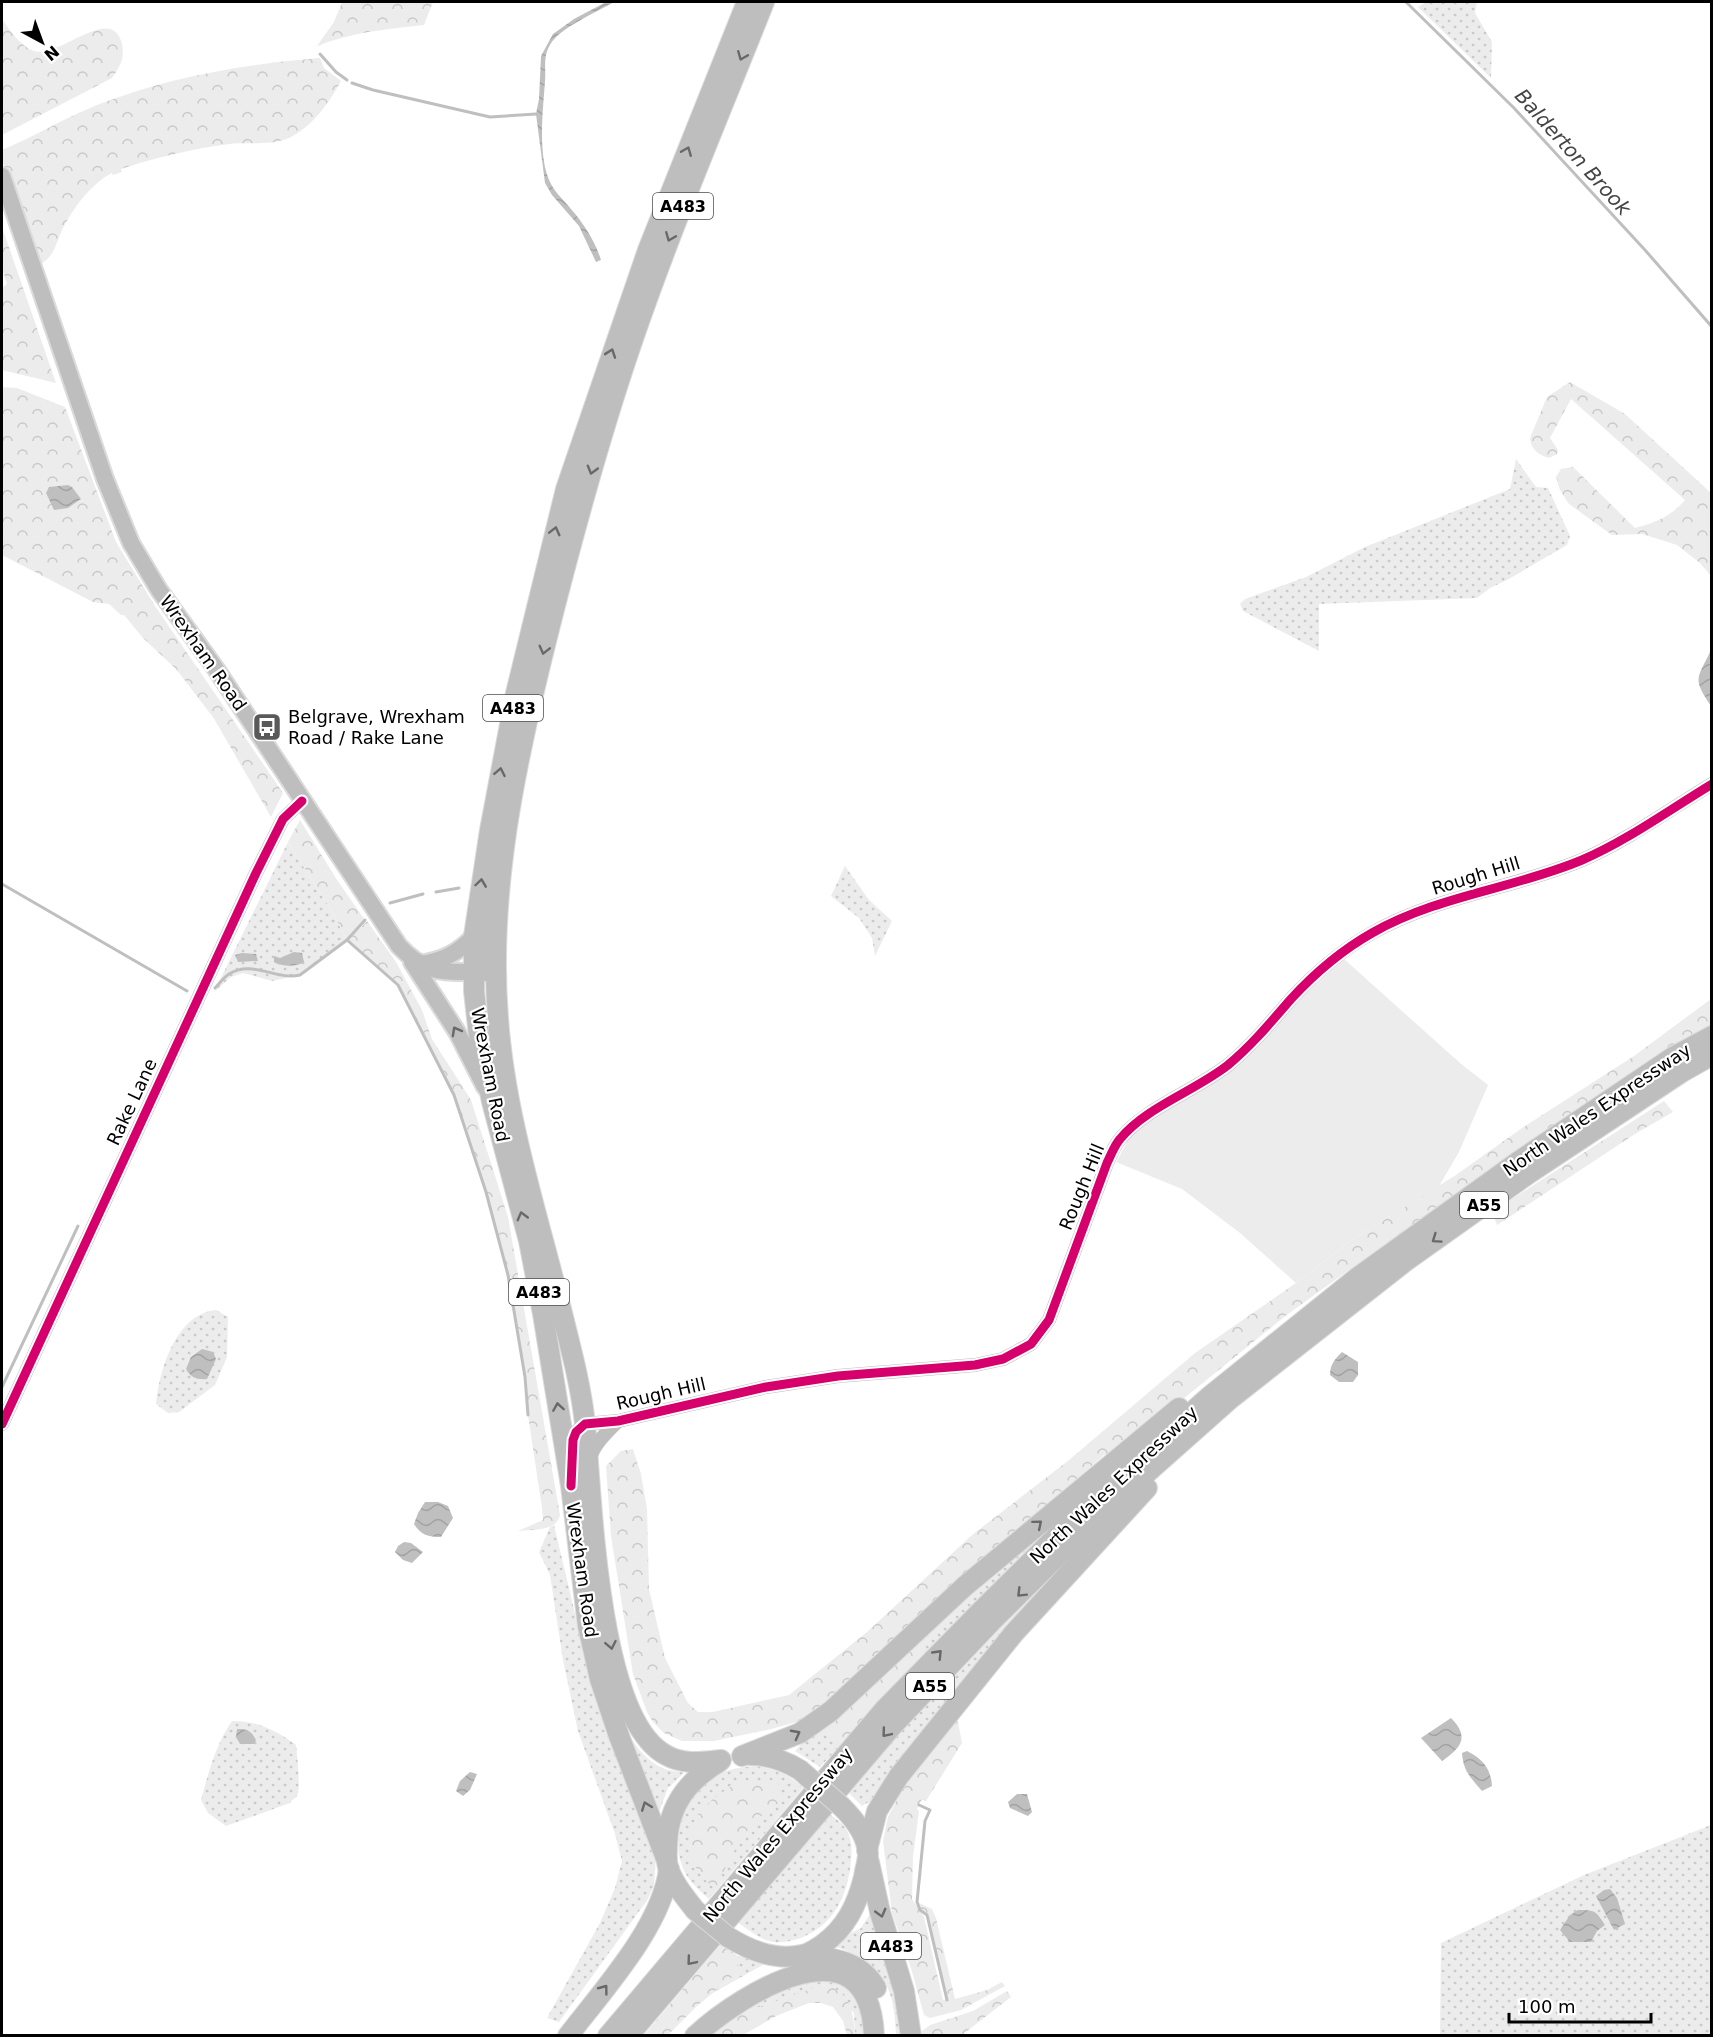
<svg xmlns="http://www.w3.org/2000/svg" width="1713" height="2037" font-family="'DejaVu Sans',sans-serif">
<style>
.grass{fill:url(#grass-dots)}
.forest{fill:url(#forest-crowns)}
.green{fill:#ececec}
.water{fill:url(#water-waves)}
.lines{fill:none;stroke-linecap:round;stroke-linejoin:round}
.stream{stroke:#bfbfbf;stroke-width:3}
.major-casing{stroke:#dbdbdb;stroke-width:20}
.highway-casing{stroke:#dbdbdb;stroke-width:22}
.minor{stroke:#bebebe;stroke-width:14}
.major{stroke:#bebebe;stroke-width:16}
.highway{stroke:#bebebe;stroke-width:20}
.highway-bridge-casing{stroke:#dbdbdb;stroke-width:22;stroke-linecap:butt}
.highway-bridge{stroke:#bebebe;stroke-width:20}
.cycleway-casing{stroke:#fff;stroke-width:13}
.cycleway{stroke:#d6006c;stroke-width:9}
.oneway{stroke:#686868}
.labels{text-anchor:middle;stroke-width:4.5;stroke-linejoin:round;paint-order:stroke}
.shield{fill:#fff;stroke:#4c4c4c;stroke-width:1.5}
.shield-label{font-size:16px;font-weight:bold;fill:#000}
.street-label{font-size:18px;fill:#000;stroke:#fff}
.poi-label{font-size:18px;fill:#000;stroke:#fff;text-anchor:start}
.water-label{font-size:20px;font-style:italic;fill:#444;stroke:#fff}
</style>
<defs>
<pattern id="grass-dots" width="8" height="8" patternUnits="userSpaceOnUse" patternTransform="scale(1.5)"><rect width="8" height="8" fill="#ececec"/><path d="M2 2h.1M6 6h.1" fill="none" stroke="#c9c9c9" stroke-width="1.8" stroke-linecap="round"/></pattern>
<pattern id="forest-crowns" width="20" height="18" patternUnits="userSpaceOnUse" patternTransform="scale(1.5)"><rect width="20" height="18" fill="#ececec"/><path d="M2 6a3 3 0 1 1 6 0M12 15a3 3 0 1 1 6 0" fill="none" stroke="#c9c9c9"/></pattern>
<pattern id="water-waves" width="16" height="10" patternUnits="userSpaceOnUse" patternTransform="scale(1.5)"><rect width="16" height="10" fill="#bfbfbf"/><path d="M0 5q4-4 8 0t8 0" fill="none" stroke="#a2a2a2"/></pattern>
</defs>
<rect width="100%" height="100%" fill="#fff"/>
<!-- grass -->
<g class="grass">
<polygon points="1426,2 1477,2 1475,13 1492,42 1491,78 1418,7"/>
<polygon points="1516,459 1536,487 1548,488 1570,536 1567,545 1507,580 1490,588 1477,598 1319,604 1319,651 1243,611 1240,604 1245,599 1306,577 1365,547 1510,489"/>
<polygon points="288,842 333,913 347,940 300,975 272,981 243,973 231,977 214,992"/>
<polygon points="845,866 869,900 892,921 875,956 872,938 859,918 831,896"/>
<path d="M216,1310L228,1317L227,1357L215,1385L179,1412L168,1413L156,1404C159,1370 176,1314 216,1310Z"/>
<polygon points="1115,1467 962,1616 820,1767 795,1751 813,1731"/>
<path d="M1113,1514L874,1799L862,1806L847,1791C931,1695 1017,1600 1113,1514Z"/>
<polygon points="554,1525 596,1702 656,1858 654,1885 648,1899 559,2022 547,2018 600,1923 615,1888 622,1861 615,1834 578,1731 563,1660 550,1575 539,1552 550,1527"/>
<path d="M615,1707C627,1731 638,1758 665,1769C671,1771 678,1771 684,1773L668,1788L658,1815Z"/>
<path d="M232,1721C257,1721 276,1730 296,1745C297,1753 301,1791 297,1796C297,1796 290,1802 290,1803L226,1826L208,1813L201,1800C208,1774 216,1744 232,1721Z"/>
<path d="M756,1766C775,1769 789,1774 803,1788L709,1899C701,1892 693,1885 687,1876C678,1861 676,1843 680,1827C688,1786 715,1768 756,1766Z"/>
<path d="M829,1814C836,1818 842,1823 846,1829C852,1839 852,1850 851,1861C848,1895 834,1925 801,1938C791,1941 779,1944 769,1941C758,1938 746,1928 737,1922Z"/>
<polygon points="1711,1825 1711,2035 1440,2036 1441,1943 1584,1875"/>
<path d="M870,1914L895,1995L901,2035H896C894,1986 884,1965 837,1947L850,1933L860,1929Z"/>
<path d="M738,1956H745L766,1963L711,1994C728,1980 738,1978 738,1956Z"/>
<polygon points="816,1976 854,1988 868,2035 855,2035 854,2013 824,1985 739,2014 751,2000"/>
</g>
<!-- forest -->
<g class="forest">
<path d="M342,2H433L424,25C388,29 352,32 317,46L334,22Z"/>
<path d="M2,19C10,30 20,46 34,51C59,59 112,2 122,44C125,58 120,67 112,78L2,135Z"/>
<path d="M320,58L324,68L341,81C329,103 312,127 289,138C271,146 248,142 229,144C192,149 157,157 121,169L122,172L113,175L112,173C92,183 75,206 64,226C56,241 56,256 39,265L2,160V150C34,137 64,118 97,105C168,77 244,64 320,58Z"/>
<polygon points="2,227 56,383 2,370 2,288 7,284 2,268"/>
<path d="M1570,382L1625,414L1711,493V576L1700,563L1677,545L1642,534L1612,535L1569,504L1560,490L1556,477L1561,469L1573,467L1635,528C1654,523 1672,516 1685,500L1571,399L1550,438L1558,450L1557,454L1549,458C1539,455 1531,450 1530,438L1547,397Z"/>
<polygon points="2,387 17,388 65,407 116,542 155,606 283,793 271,817 213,717 176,669 143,638 124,615 121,615 109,604 93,602 2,555"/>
<polygon points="300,820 337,880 365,920 347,940 333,913 288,842"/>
<path d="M367,921L396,962L422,1010L432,1039L471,1100L508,1217L560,1515C556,1532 533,1529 518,1531L543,1520L542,1508L528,1415L525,1377L508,1275L486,1192L454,1095L399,985L347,941Z"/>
<polygon points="1711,999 1711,1029 1500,1163 1371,1254 1284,1317 1124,1447 1104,1455 820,1706 800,1721 771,1729 714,1741 682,1741 664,1733 653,1722 647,1712 633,1674 611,1536 606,1466 621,1451 633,1449 641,1474 647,1509 649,1589 665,1658 688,1703 698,1712 713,1712 789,1695 867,1632 972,1535 1069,1460 1195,1353 1296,1283 1350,1241 1456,1175 1522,1128 1634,1056"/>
<polygon points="1664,1101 1673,1112 1635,1134 1497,1225 1492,1212"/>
<polygon points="921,1634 928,1653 842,1744 818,1727"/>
<polygon points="957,1717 962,1743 926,1801 922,1799 917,1809 919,1811 913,1857 912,1899 924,1917 943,2000 947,1999 927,1915 920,1910 917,1902 932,1909 936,1918 955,1999 987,1990 1002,1982 1005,1986 961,2010 930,2018 924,2015 911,1968 892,1913 883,1841 888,1817 901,1792 929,1751"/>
<path d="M743,1781H760L778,1784L784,1800C745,1821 734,1852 715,1889C665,1848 693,1803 743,1781Z"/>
<polygon points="721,1944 738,1956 738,1969 736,1974 697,2006 668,2035 644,2035"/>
<path d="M822,1985C849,1987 854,2013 855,2035H847L843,2021L833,2007L821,2003H809L776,2016L743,2035L706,2036L739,2014Z"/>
<polygon points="1007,1991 1011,1997 962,2035 922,2035 922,2031 930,2025 973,2011"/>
</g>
<!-- green -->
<polygon class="green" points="1344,959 1460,1063 1488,1085 1459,1152 1439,1186 1350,1241 1296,1283 1240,1233 1182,1189 1116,1162 1131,1135 1152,1118 1185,1099"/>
<!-- water -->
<g class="water">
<path d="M606,2H614C597,12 559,28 550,45C543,56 546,68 545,81C543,111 537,157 551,184C556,194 565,201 571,209C584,224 595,241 601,260L596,262L579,226L552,195L545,183L536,114L539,99L541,56L553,34L574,19Z"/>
<polygon points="68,485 72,487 81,499 68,508 54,510 46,493 49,487"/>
<path d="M1711,650L1712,706H1711C1692,677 1697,680 1711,650Z"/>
<path d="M294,952L302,953L304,962C297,967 282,967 274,962V956L280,958Z"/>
<polygon points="242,953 256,954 258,961 238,962 235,955"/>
<path d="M202,1349L213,1352L216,1359L207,1379C197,1380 191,1378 186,1369L191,1357Z"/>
<path d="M1342,1352L1358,1362V1375L1353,1382H1339L1330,1375C1330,1364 1335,1359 1342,1352Z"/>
<path d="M425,1502H438L448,1506L453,1518L441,1537C428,1537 421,1535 414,1524L418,1513Z"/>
<polygon points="404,1542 411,1543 423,1552 412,1563 403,1560 395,1552 398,1546"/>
<path d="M1451,1718C1470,1737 1461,1748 1442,1761L1421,1738Z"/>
<path d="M237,1729C246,1729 251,1730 256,1740L254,1744H240L236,1737Z"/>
<path d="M1467,1751C1483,1759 1491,1769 1492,1786L1482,1791C1471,1778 1463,1771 1462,1753Z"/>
<polygon points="470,1772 477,1774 470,1790 463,1796 456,1791 460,1781"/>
<polygon points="1017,1794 1027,1794 1032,1812 1028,1816 1010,1808 1008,1802"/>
<polygon points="1610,1889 1617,1898 1625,1924 1614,1930 1596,1896 1604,1890"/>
<path d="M1578,1910C1595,1910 1596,1911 1605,1925L1597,1931L1591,1942H1570L1560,1930L1570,1915Z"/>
</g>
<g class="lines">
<!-- stream -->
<g class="stream">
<polyline points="1406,2 1514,108 1645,250 1712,327"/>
<polyline points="320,54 336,72 347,80"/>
<polyline points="352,83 373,90 490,117 536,114"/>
<polyline points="2,884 187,991"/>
<polyline points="436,892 459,888"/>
<polyline points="390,903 423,894"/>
<polyline points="347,940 398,985 454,1095 486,1192 508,1275 525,1377 528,1415"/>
<path d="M215,988C219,984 223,978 229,974C252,959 277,981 300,975L347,940L365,920"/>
<polyline points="2,1387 78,1226"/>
<polyline points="919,1805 930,1810 925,1821 917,1902 920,1910 927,1915 947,2000"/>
</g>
<!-- major casing -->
<g class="major-casing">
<g id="major">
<path d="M2,176L105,479L131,543L159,590L216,669L399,946C429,978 445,970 486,973"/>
<polyline points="412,962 457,1032 485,1087"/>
<path d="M419,964C443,961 458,953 474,936"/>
<polyline points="483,972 487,925 493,903"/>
</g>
</g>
<!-- highway casing -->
<g class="highway-casing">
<g id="highway">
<path d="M750,1755C769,1755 784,1760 800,1770"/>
<polyline points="742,1756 800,1733 831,1711 965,1586 1179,1408"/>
<path d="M721,1760C702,1762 683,1765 666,1755C597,1719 592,1496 585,1424C581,1386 571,1349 562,1313C538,1216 505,1117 498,1018C488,892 515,766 545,645C571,541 599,437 634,336C673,223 720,113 764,2"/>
<polyline points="867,1850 877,1811 899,1776 1014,1633 1147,1488"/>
<polyline points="667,1861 619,1736 600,1679 588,1626 571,1486 543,1314 529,1241 492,1102 480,1045 474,991 474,936 490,830 516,693 566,489 648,250 747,2"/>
<polyline points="869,1862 880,1912 904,1991 911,2036"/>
<path d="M695,1910C685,1897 673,1883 668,1867C666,1860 667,1852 667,1844C668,1806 687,1781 719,1762"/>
<path d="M728,1937C749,1950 776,1961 802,1955C809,1954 816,1949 822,1945C846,1928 857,1905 864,1877C865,1869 868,1861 868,1854C867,1835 855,1820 842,1807"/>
<path d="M812,1955C838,1959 862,1963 876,1988"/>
<path d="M568,2036C603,1990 662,1926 669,1869"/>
<polyline points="608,2036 884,1710 980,1612 1090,1503 1210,1396 1358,1277 1519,1161 1673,1057 1712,1036"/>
<polyline points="628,2036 894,1724 991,1622 1096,1518 1230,1399 1407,1260 1528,1174 1682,1072 1712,1055"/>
<path d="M695,2036C743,1992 869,1915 874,2036"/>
</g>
</g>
<!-- minor -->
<g class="minor">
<polyline points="2,1424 256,873 283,819 302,801"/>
<path d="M572,1455L573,1440L576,1432L585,1424L618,1421L766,1387L838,1376L975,1365L1003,1359L1031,1344L1049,1320L1107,1163C1111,1155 1114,1146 1120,1139C1146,1107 1195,1091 1228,1065C1252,1045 1271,1022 1291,999C1314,974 1342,950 1372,933C1439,895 1513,889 1582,860C1628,840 1669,810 1712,784"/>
<path d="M589,1460C594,1444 606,1433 618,1421"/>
</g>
<!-- major -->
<use href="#major" class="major"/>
<!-- highway -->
<use href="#highway" class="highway"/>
<!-- highway-bridge casing -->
<g class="highway-bridge-casing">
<g id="highway-bridge">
<polyline points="800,1770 842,1807"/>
<polyline points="695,1910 728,1937"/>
</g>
</g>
<!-- highway-bridge -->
<use href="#highway-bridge" class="highway-bridge"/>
<!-- cycleway casing -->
<g class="cycleway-casing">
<g id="cycleway">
<polyline points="2,1424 256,873 283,819 302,801"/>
<path d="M571,1486L573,1440L576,1432L585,1424L618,1421L766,1387L838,1376L975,1365L1003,1359L1031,1344L1049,1320L1107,1163C1111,1155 1114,1146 1120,1139C1146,1107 1195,1091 1228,1065C1252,1045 1271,1022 1291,999C1314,974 1342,950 1372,933C1439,895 1513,889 1582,860C1628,840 1669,810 1712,784"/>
</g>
</g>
<!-- cycleway -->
<use href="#cycleway" class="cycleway"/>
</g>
<!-- one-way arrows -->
<defs><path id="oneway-chevron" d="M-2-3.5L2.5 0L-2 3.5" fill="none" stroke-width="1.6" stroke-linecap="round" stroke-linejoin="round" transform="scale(1.5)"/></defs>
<g class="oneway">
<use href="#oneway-chevron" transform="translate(742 56) rotate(112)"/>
<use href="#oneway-chevron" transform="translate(687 151) rotate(-68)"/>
<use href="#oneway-chevron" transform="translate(670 237) rotate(112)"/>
<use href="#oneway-chevron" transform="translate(611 353) rotate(-71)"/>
<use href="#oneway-chevron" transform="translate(592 470) rotate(106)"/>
<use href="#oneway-chevron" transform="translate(555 531) rotate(-76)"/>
<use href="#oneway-chevron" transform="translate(544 650) rotate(104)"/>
<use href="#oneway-chevron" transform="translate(500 772) rotate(-79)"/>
<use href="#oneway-chevron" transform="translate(481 883) rotate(-82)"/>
<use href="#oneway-chevron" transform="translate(456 1031) rotate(-119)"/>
<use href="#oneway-chevron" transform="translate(522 1216) rotate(-105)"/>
<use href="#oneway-chevron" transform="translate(1436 1239) rotate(145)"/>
<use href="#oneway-chevron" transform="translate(558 1407) rotate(-99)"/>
<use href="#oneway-chevron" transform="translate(1038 1524) rotate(-40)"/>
<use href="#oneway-chevron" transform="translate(1021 1593) rotate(135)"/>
<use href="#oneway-chevron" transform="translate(611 1645) rotate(79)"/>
<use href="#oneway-chevron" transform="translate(938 1654) rotate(-46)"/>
<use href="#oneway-chevron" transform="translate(886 1733) rotate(130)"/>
<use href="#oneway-chevron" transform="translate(796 1734) rotate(-28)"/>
<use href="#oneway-chevron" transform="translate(646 1806) rotate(-111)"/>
<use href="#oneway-chevron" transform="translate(881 1913) rotate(75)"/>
<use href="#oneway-chevron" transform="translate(691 1961) rotate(130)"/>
<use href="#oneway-chevron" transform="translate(604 1989) rotate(-53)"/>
</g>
<!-- icons -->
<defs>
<g id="bus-square" transform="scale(1.5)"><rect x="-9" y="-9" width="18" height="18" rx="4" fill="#595959" stroke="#fff"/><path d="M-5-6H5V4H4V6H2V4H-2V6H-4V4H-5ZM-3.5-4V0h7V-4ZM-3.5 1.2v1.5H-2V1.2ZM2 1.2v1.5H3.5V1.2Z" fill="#fff"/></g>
</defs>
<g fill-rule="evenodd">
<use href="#bus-square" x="267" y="727"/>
</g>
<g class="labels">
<!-- shield labels -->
<g class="shield">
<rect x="653" y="193" width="60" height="26" rx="4.5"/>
<rect x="483" y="695" width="60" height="26" rx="4.5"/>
<rect x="1460" y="1192" width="48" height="26" rx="4.5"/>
<rect x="509" y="1279" width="60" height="26" rx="4.5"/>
<rect x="906" y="1673" width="48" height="26" rx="4.5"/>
<rect x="861" y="1933" width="60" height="26" rx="4.5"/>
</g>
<g class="shield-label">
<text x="683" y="212">A483</text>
<text x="513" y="714">A483</text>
<text x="1484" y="1211">A55</text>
<text x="539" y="1298">A483</text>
<text x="930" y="1692">A55</text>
<text x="891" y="1952">A483</text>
</g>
<!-- street labels -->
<g class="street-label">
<text transform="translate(203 653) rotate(55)" y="6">Wrexham Road</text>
<text transform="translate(1476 876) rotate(-17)" y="6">Rough Hill</text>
<text transform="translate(490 1075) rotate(79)" y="6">Wrexham Road</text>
<text transform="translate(132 1102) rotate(-65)" y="6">Rake Lane</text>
<text transform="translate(1597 1110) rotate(-34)" y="6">North Wales Expressway</text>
<text transform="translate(1082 1187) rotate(-68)" y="6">Rough Hill</text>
<text transform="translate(661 1394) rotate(-13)" y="6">Rough Hill</text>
<text transform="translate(1114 1485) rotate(-43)" y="6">North Wales Expressway</text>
<text transform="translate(582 1570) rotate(82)" y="6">Wrexham Road</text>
<text transform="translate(778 1835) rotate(-50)" y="6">North Wales Expressway</text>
</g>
<!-- poi labels -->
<g class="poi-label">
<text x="288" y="723">Belgrave, Wrexham<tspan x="288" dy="21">Road / Rake Lane</tspan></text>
</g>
<!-- water labels -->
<g class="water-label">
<text transform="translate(1573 152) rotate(48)" y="7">Balderton Brook</text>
</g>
</g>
<!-- border -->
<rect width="1713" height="2037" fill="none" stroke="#000000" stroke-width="6"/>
<!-- north arrow -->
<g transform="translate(42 42) rotate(139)" stroke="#ffffff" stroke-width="4.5" paint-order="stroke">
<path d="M0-4.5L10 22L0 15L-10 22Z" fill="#000000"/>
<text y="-9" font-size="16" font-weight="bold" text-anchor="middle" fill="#000000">N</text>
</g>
<!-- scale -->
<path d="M1509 2013v9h142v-9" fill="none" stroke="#000000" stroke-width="3"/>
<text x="1518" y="2013" font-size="18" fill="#000000" stroke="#ffffff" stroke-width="4.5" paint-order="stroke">100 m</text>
</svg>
